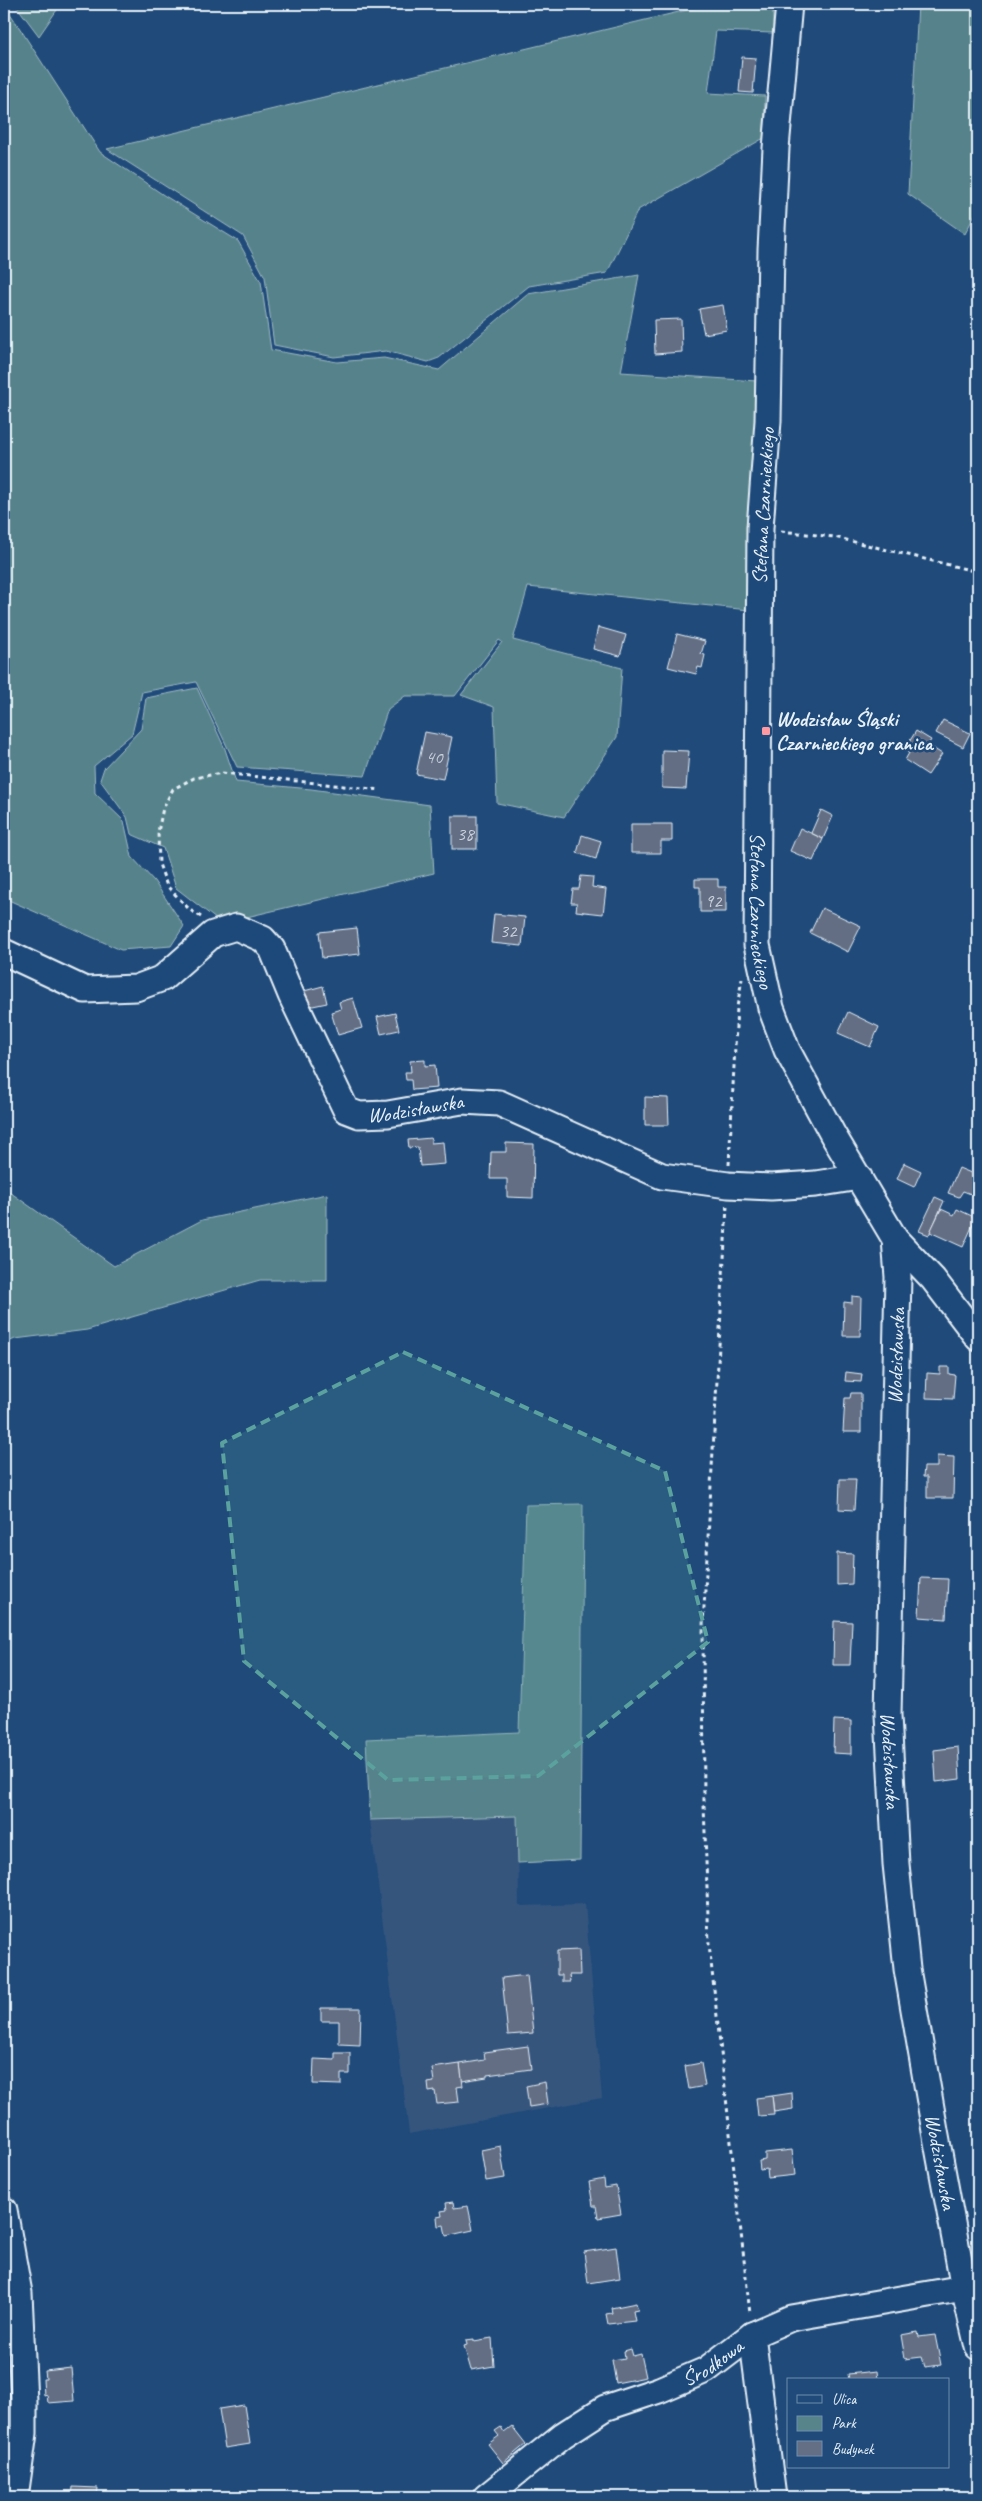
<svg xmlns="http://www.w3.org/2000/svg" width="982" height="2501" font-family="Caveat,sans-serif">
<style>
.built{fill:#34557d}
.green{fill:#57838b;stroke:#a0bac2}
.building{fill:#646e84;stroke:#e8f1f8}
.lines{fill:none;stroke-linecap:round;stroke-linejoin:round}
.minor-casing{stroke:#e8f1f8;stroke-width:29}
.path{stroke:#e8f1f8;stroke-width:3;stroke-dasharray:4 4;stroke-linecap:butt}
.minor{stroke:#1f4a7a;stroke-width:25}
.marked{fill:#5ba19e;fill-opacity:0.2;stroke:#5ba19e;stroke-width:4;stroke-dasharray:10 6;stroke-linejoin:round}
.poi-dot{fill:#ff9aa2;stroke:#1f4a7a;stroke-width:2}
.labels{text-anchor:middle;stroke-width:5;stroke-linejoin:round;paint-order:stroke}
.number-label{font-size:19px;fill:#c7d0db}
.street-label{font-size:21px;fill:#e8f1f8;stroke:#1f4a7a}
.poi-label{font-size:21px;font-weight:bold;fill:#e8f1f8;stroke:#1f4a7a;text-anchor:start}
</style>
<rect width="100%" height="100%" fill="#1f4a7a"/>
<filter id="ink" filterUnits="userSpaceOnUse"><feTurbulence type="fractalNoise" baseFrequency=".02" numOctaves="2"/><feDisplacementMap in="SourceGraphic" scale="10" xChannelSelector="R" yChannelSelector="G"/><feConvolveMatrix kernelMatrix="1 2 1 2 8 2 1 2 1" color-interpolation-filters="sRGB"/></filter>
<g filter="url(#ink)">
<!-- built -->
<polygon class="built" points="518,1816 519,1906 585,1904 602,2098 409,2134 370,1820"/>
<!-- green -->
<g class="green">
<polygon points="4,4 100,152 165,196 238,241 261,282 271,350 337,362 384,358 439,370 528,294 639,275 621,372 757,381 749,610 528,587 513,640 622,668 617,737 564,817 497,803 494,707 461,695 502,642 499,640 455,696 405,696 388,709 365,776 237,767 196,682 142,692 132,734 94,766 95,793 124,821 132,857 154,881 184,926 171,946 121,950 4,898"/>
<polygon points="15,4 61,4 39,36"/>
<polygon points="712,4 773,4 773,33 716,31 708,93 765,96 764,138 638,210 607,273 529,286 439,358 428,362 386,351 334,357 274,345 265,277 243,236 107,149"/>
<polygon points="918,4 978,4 978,208 965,234 908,194"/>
<polygon points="197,688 225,749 236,782 311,789 430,805 434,873 221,923 176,888 163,848 131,834 127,817 100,780 104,768 141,729 146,698"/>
<polygon points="4,1188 114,1266 202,1220 327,1194 327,1280 260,1280 87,1330 15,1339 4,1344"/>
<polygon points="583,1504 580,1860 518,1863 517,1816 370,1820 366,1739 519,1732 526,1505"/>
</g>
<!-- building -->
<g class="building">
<polygon points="742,57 756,58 753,93 739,92"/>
<polygon points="723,305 727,330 704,334 699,309"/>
<polygon points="681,319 682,352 655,354 654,320"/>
<polygon points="598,627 626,635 620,656 593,649"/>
<polygon points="677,634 705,641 701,654 705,655 702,668 698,667 696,674 668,667"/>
<polygon points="943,720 970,733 963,747 936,733"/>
<polygon points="916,731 931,740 928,745 942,754 928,775 905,760 909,753 904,750"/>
<polygon points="425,732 452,737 443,779 416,774"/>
<polygon points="662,750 689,751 686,789 662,788"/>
<polygon points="821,810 833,816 823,839 811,833"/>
<rect x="452" y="816" width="25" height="33"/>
<polygon points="631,824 672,824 672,841 661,841 661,853 631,853"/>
<polygon points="800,828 823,839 813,861 790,851"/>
<polygon points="582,835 601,841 596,859 577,853"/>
<polygon points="581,876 593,877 592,887 606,889 603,914 576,911 577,903 571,903 573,889 579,889"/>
<polygon points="695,879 718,879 718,887 726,887 726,912 700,912 700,887 695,887"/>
<polygon points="822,908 861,926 848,952 810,933"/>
<polygon points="494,914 525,917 522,946 491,943"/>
<polygon points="357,928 360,954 322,958 319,932"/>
<polygon points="323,986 327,1003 308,1007 304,991"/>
<polygon points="353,998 362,1028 338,1035 331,1012 341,1009 339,1002"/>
<polygon points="848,1012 879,1027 870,1047 838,1033"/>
<polygon points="395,1013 399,1030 381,1034 377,1017"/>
<polygon points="425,1060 425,1066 435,1065 437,1088 412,1090 411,1080 406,1080 405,1072 411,1072 410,1061"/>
<polygon points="645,1097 668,1098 669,1125 645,1125"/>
<polygon points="431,1138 431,1143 443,1142 445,1164 420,1166 418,1147 409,1148 408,1140"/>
<polygon points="506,1143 534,1144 533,1198 507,1197 507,1179 490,1179 491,1152 506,1152"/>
<polygon points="904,1163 921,1171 914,1187 897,1179"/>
<polygon points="959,1168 978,1176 971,1194 963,1191 959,1197 948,1193"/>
<polygon points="935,1197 944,1201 929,1235 919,1231"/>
<polygon points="941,1209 954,1215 957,1209 976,1218 963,1247 930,1232"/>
<polygon points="978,1262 978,1278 972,1275"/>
<polygon points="852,1296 861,1297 860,1336 843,1336 844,1302 852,1303"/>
<polygon points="940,1367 949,1367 949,1374 955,1375 953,1399 926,1398 927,1373 940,1374"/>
<polygon points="846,1372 862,1374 861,1382 845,1381"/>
<polygon points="851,1393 861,1393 861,1432 843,1432 845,1398 850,1398"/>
<polygon points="937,1456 954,1457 953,1498 927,1498 927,1477 923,1477 924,1467 937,1467"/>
<polygon points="840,1479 856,1479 854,1510 839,1509"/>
<polygon points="837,1553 853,1554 852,1584 837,1585"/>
<polygon points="921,1578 948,1579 946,1619 919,1617"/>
<polygon points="834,1621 852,1622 850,1665 833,1665"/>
<polygon points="834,1720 851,1721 851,1754 833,1753"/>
<polygon points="958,1747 960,1779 936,1782 934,1750"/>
<polygon points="579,1950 580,1975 569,1975 570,1982 562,1982 562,1975 557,1975 557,1951"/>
<polygon points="527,1975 533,2033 508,2035 502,1978"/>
<polygon points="321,2008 361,2008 360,2045 339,2044 339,2021 321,2021"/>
<polygon points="528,2046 531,2069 487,2075 487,2077 462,2081 460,2064 485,2060 484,2052"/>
<polygon points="335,2053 350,2053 350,2074 341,2074 341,2085 313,2084 314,2059 335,2060"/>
<polygon points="701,2063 705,2086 689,2089 685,2066"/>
<polygon points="460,2064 463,2086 457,2087 459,2102 437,2104 435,2091 429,2092 428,2083 434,2082 432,2068"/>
<polygon points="545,2082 548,2104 529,2107 526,2086"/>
<polygon points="792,2093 793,2109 774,2112 772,2096"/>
<polygon points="772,2096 774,2115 758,2116 756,2098"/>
<polygon points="500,2146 505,2178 486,2181 481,2150"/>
<polygon points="792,2150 795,2175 768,2178 767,2169 760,2170 759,2161 765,2160 765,2153"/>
<polygon points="604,2179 605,2188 616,2186 621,2214 598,2218 596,2206 593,2206 589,2182"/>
<polygon points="453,2202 454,2208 468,2206 473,2230 446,2236 444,2225 438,2226 437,2217 442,2216 441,2211 447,2210 446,2203"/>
<polygon points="616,2247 620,2278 588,2283 584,2252"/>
<polygon points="4,2302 6,2302 7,2339 4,2339"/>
<polygon points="636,2303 638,2310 633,2311 635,2321 608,2324 606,2314 612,2313 611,2308"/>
<polygon points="918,2332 919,2337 935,2335 941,2365 925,2367 922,2357 905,2359 901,2335"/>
<polygon points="492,2338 494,2366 471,2370 464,2346 467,2345 466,2340 474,2339 474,2341"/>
<polygon points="631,2349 633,2356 641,2354 646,2377 616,2383 612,2360 625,2358 624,2351"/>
<polygon points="71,2368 74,2401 48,2403 47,2395 44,2396 43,2379 46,2379 45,2371"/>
<polygon points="877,2371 878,2380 849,2380 848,2374"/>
<polygon points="244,2405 250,2444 225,2448 219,2409"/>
<polygon points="512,2426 526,2444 503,2463 488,2444 499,2436 495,2431 501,2427 504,2432"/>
<polygon points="73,2487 98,2488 97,2497 72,2497"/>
</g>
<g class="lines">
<!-- minor casing -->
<g class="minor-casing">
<g id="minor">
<path id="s1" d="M789,4L776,148L771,250L768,421L760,528L757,945L771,1008L787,1050L833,1135L895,1239L898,1277L888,1715L896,1864L907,1969L935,2131L964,2288L978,2347"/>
<path id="s2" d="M4,952L85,990L136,988L163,978L213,934L236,927L263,939L272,949L291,995L346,1110L359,1115L388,1114L462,1101L499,1103L662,1176L728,1185L771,1187L816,1184L859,1177"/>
<polyline points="895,1239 933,1279 978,1338"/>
<polyline points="4,2210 19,2293 24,2402 24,2433 15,2497"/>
<polyline points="752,2335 773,2497"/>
<path id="s3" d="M486,2497L563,2435L605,2408L659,2390L706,2370L752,2335L791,2318L964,2288"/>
</g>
</g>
<!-- path -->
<g class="path">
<polyline points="781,531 834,537 978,572"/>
<polyline points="201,917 190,910 167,886 159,864 158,832 163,808 173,789 194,778 222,773 381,790"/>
<polyline points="729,1165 737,1007 742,979"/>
<polyline points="727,1206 703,1625 704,1805 709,1944 750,2314"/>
</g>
<!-- minor -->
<use href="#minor" class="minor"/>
</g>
</g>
<!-- marked area -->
<path class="marked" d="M403,1352L665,1471L708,1642L538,1776L388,1780L244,1661L222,1443Z"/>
<!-- markers -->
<rect class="poi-dot" x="761" y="726" width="10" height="10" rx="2.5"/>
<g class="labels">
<!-- number labels -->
<g class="number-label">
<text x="434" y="763">40</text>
<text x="465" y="840">38</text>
<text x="713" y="907">92</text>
<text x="508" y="937">32</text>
</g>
<!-- street labels -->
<g class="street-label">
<text transform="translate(763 506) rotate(-87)" y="7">Stefana Czarnieckiego</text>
<text dy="7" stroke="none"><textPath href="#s1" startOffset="908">Stefana Czarnieckiego</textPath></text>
<text dy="7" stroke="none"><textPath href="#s2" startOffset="551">Wodzisławska</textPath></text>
<text transform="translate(896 1356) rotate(-88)" y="7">Wodzisławska</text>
<text dy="7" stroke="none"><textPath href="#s1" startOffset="1791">Wodzisławska</textPath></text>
<text dy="7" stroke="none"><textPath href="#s1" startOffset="2196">Wodzisławska</textPath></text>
<text dy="7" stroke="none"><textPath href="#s3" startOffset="266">Środkowa</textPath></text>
</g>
<!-- poi labels -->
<g class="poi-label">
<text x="776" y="726">Wodzisław Śląski<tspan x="776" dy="24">Czarnieckiego granica</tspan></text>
</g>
</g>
<!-- margin -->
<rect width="982" height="2501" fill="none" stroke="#1f4a7a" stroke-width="20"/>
<rect x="10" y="10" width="962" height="2481" fill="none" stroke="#e8f1f8" stroke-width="2" filter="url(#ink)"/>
<!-- legend -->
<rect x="787" y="2378" width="162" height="90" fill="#1f4a7a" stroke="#6f8dac"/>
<rect x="797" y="2395" width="25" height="8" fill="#1f4a7a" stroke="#6f8dac"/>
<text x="832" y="2404" font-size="15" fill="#e8f1f8">Ulica</text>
<rect x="797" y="2416" width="25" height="15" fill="#57838b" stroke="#6f8dac"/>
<text x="832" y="2428" font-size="15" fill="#e8f1f8">Park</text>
<rect x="797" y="2441" width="25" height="15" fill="#646e84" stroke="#6f8dac"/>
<text x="832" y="2454" font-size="15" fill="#e8f1f8">Budynek</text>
</svg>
